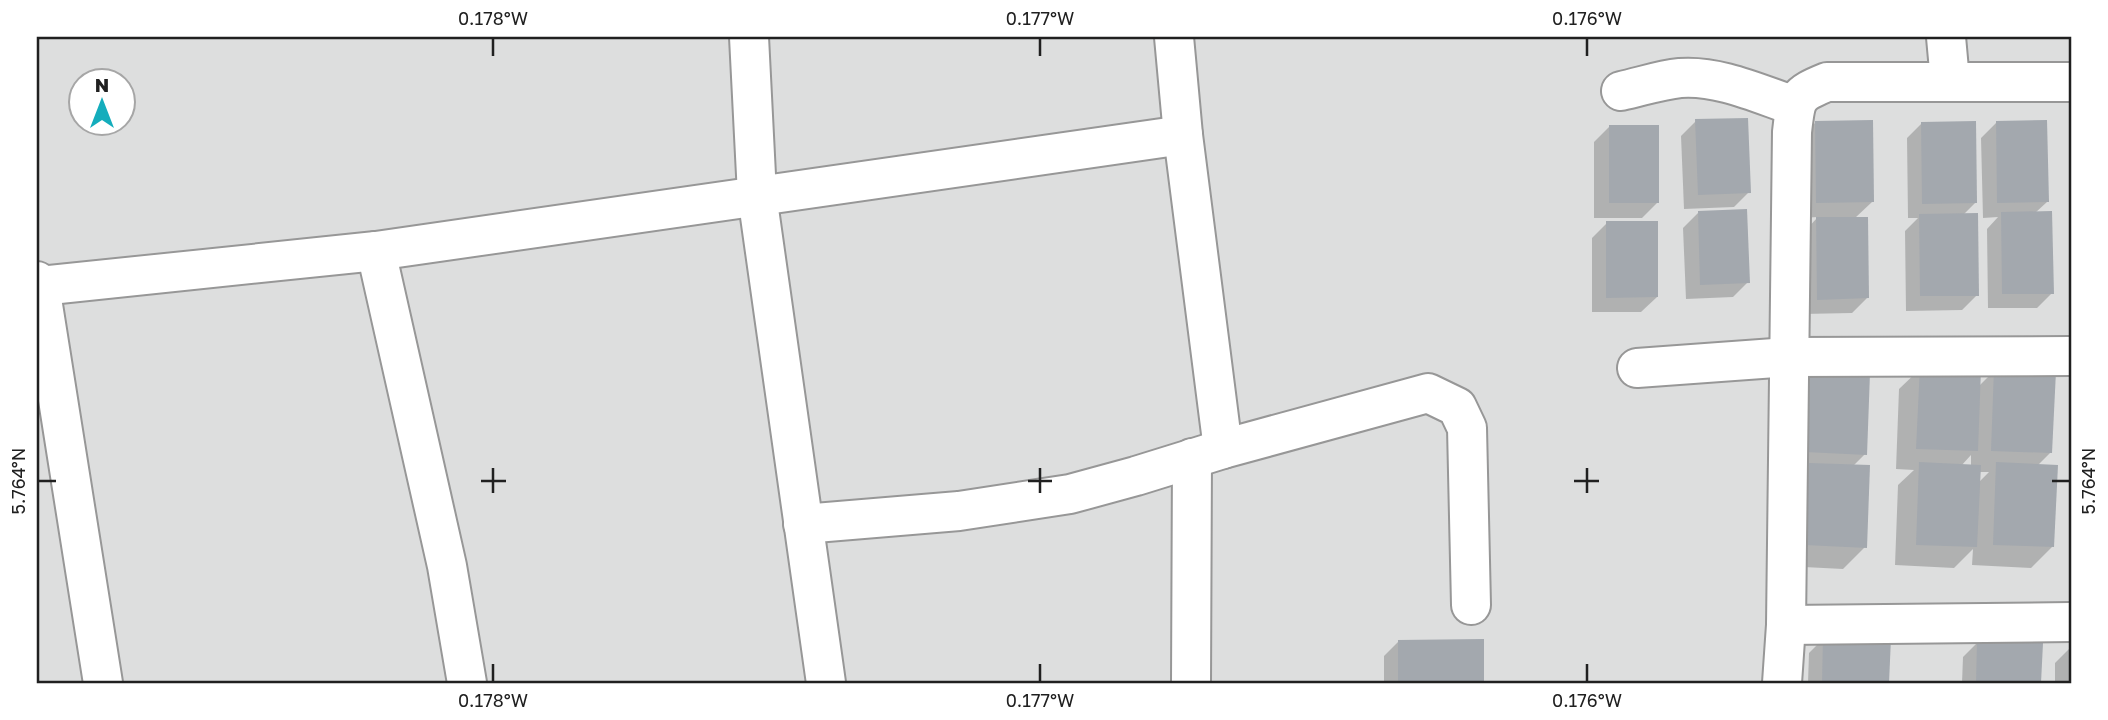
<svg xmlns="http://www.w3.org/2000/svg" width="2108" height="720" font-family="'Golos Text',sans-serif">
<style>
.residential{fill:#dddede;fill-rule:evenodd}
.shadow{fill:#0003;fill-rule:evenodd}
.building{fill:#a3a8ae}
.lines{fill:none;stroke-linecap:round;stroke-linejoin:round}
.minor-casing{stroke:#979797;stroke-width:42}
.minor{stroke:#fff;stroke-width:38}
.ticks{fill:none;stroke:#202020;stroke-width:2.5}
.neatline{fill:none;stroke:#202020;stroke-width:2.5}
.ticks-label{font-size:18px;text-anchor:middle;fill:#202020}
</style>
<rect width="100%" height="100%" fill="#e7e9ef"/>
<!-- residential -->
<path class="residential" d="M37,37H2071V683H37ZM80,80H122V122H80Z"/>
<!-- shadow -->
<g class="shadow">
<polygon points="1696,121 1749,192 1734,207 1684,209 1681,136"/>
<polygon points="1815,123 1872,202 1855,218 1867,298 1852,313 1803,314 1802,234 1818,217 1801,218 1800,138"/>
<polygon points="1922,123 1976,202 1963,215 1977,295 1962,310 1906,311 1905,231 1918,218 1908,218 1907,138"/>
<polygon points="1996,123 2047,202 2035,213 2052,293 2037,308 1988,308 1987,229 1998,217 1983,218 1981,138"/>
<polygon points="1609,127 1657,203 1642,218 1594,218 1594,142"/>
<polygon points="1698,213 1748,282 1733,297 1686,299 1683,228"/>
<polygon points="1607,223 1657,297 1641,312 1592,312 1592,238"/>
<path d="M1921,368L1979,386L1995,370L2051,452L2037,466L2052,547L2031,568L1972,565L1973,549L1954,568L1895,565L1898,485L1914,470L1896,469L1899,389ZM1971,455V466H1961ZM1979,472H1989L1978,483Z"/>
<polygon points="1809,372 1865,454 1852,467 1865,547 1843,569 1784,566 1784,473"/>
<polygon points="1824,638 1889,640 1888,683 1808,683 1809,653"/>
<polygon points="1399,641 1482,641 1483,683 1384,683 1384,656"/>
<polygon points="1978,642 2041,645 2040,683 1962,683 1963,657"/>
<polygon points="2070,648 2071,683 2055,683 2055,663"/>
</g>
<!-- building -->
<g class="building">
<polygon points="1748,118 1751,193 1698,195 1695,119"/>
<polygon points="1873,120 1874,202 1816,203 1815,121"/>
<polygon points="2047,120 2049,202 1997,203 1996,121"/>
<polygon points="1976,121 1977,203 1922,204 1921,122"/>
<rect x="1609" y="125" width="50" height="78"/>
<polygon points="1747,209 1750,283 1700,285 1698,211"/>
<polygon points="2052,211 2054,294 2002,294 2001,212"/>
<polygon points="1978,213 1979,296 1920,296 1919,214"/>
<polygon points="1816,217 1868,217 1869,298 1817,300"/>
<polygon points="1606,221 1658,221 1658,297 1606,298"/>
<polygon points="1920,366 1981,369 1978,451 1916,449"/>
<polygon points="1994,368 2056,371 2052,453 1991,451"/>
<polygon points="1809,370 1870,373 1867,455 1805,452"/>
<polygon points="1919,462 1981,465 1977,547 1916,545"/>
<polygon points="1996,462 2058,465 2054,547 1993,545"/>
<polygon points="1809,463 1870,465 1867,548 1805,545"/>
<polygon points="1823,636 1891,638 1889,683 1822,683"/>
<polygon points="1484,639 1484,683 1398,683 1398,640"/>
<polygon points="1977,641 2043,643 2041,683 1976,683"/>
</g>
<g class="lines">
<!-- minor casing -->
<g class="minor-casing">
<g id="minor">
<polyline points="749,37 757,195 826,683"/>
<polyline points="1174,37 1183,135 1223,449"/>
<polyline points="1946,37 1950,81"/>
<path d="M1621,91C1640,87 1660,80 1680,78C1719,75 1759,94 1795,106"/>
<polyline points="376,251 447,566 467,683"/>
<polyline points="37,281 40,286 103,683"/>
<polyline points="40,286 376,251 1183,135"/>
<polyline points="1637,368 1788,357 2071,356"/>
<polyline points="803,524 959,511 1070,494 1136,476 1223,449 1428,393 1457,407 1467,428 1471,605"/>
<polyline points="1786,625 2071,622"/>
<polyline points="1191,683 1192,458"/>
<path d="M1782,683L1786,625L1792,132C1796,98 1795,95 1827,82H2071"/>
</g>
</g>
<!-- minor -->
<use href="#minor" class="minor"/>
</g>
<!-- ticks -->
<path class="ticks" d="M493,38V56M1040,38V56M1587,38V56M493,468V493M1040,468V493M1587,468V493M38,481H56M481,481H506M1028,481H1052M1574,481H1599M2052,481H2070M493,664V682M1040,664V682M1587,664V682"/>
<!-- border -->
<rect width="2108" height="720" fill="none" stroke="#ffffff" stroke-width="77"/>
<!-- north arrow -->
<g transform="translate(102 102)"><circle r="33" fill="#ffffff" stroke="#a6a6a6" stroke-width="2"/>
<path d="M0-5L12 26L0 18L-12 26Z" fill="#14adbc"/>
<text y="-10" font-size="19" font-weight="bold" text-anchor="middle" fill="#202020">N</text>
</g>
<rect x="38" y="38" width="2032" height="644" class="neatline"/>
<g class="ticks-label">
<text x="493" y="25">0.178°W</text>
<text x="1040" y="25">0.177°W</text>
<text x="1587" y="25">0.176°W</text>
<text transform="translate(19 481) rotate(-90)" y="6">5.764°N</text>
<text transform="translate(2089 481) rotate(-90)" y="6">5.764°N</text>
<text x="493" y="707">0.178°W</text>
<text x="1040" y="707">0.177°W</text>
<text x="1587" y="707">0.176°W</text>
</g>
</svg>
